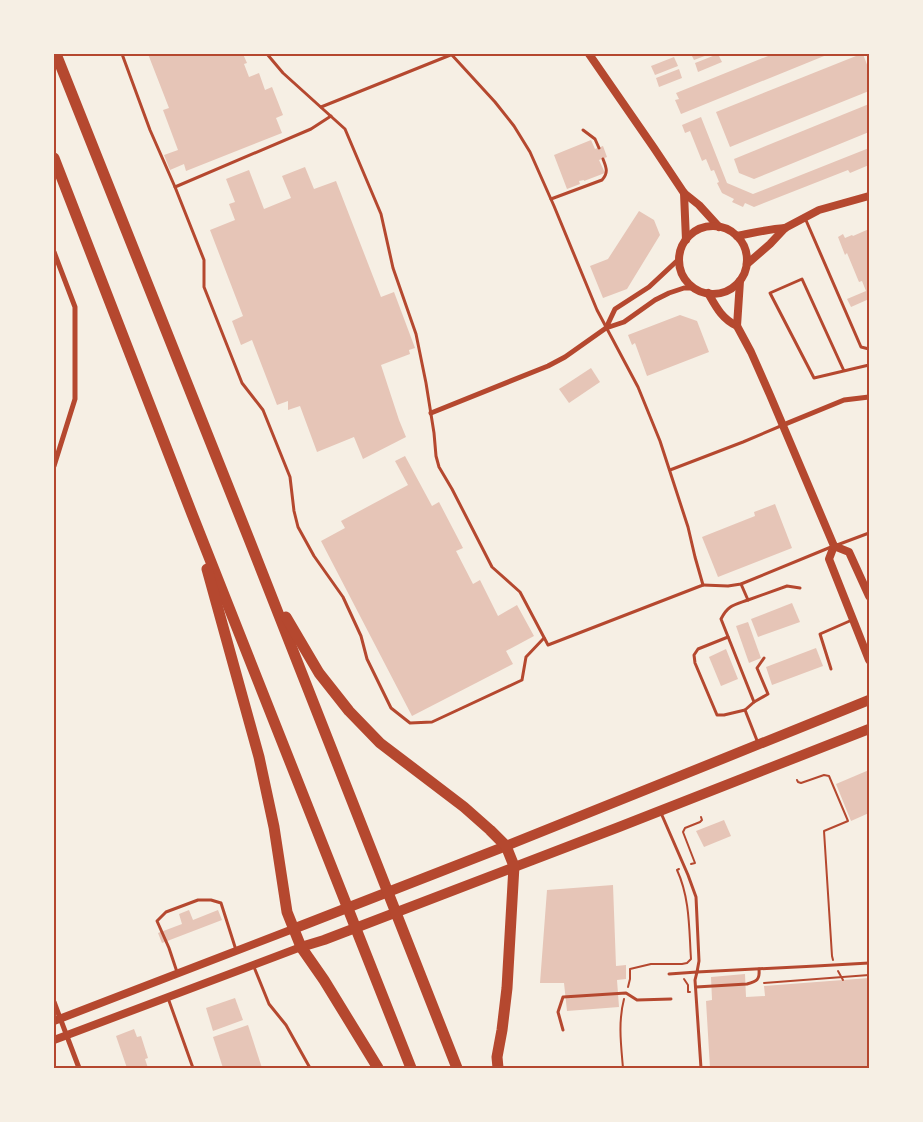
<svg xmlns="http://www.w3.org/2000/svg" width="923" height="1122" font-family="'Fira Sans',sans-serif">
<style>
.building{fill:#e6c5b7}
.lines{fill:none;stroke-linecap:round;stroke-linejoin:round}
.path{stroke:#b5482f;stroke-width:2}
.service{stroke:#b5482f;stroke-width:3}
.minor{stroke:#b5482f;stroke-width:5}
.tertiary{stroke:#b5482f;stroke-width:8}
.trunk{stroke:#b5482f;stroke-width:10}
.motorway{stroke:#b5482f;stroke-width:11}
.neatline{fill:none;stroke:#b5482f;stroke-width:2}
</style>
<rect width="100%" height="100%" fill="#f6efe4"/>
<!-- building -->
<g class="building">
<polygon points="148,54 243,54 247,63 244,64 249,77 259,73 265,90 272,87 283,115 276,118 282,133 186,171 184,164 170,170 164,155 178,150 163,110 169,108"/>
<polygon points="691,54 710,54 694,60"/>
<polygon points="718,54 722,62 698,72 695,63"/>
<polygon points="773,54 829,54 681,114 675,100 679,99 676,93"/>
<polygon points="861,54 863,54 869,70 869,91 730,147 716,112"/>
<polygon points="674,57 678,66 655,75 651,66"/>
<polygon points="679,69 682,78 659,87 656,78"/>
<polygon points="869,104 869,132 754,179 739,173 734,159"/>
<polygon points="701,117 727,183 753,194 869,148 869,165 850,173 848,170 754,207 745,203 743,207 732,202 734,199 722,193 717,183 719,182 714,170 711,171 706,159 702,161 690,131 685,133 682,125"/>
<polygon points="591,140 595,149 603,146 607,157 599,160 605,173 584,181 584,180 579,181 580,184 567,189 554,155"/>
<polygon points="305,167 314,189 336,181 381,297 394,292 415,348 409,350 410,354 381,365 399,420 406,437 363,459 354,437 317,452 300,406 288,410 288,401 277,405 252,340 241,345 232,321 243,316 210,230 235,220 229,204 235,202 226,179 249,170 264,209 291,198 282,176"/>
<polygon points="639,211 654,220 660,235 627,289 603,298 590,266 608,259"/>
<polygon points="869,229 869,299 851,307 847,299 866,291 862,281 859,282 847,253 845,255 838,237 843,234 845,238 852,235 853,236"/>
<polygon points="680,315 697,321 709,352 647,376 635,343 632,345 628,335"/>
<polygon points="591,368 600,382 569,403 559,389"/>
<polygon points="405,456 432,506 439,502 463,548 456,551 473,584 480,580 498,616 517,605 534,636 506,651 513,664 412,716 321,541 345,528 341,521 408,485 395,461"/>
<polygon points="775,504 792,548 718,577 702,537 755,516 754,512"/>
<polygon points="792,603 800,622 758,637 751,619"/>
<polygon points="748,622 761,658 749,663 736,626"/>
<polygon points="816,648 823,666 772,685 766,667"/>
<polygon points="726,649 738,679 721,686 709,657"/>
<polygon points="869,770 869,813 851,821 836,784"/>
<polygon points="724,820 731,836 704,847 696,831"/>
<polygon points="613,885 616,966 626,965 626,979 617,980 619,1007 567,1011 564,983 540,983 547,890"/>
<polygon points="189,910 193,920 218,910 222,920 162,943 158,933 182,924 179,914"/>
<polygon points="745,974 746,997 765,996 764,986 869,978 869,1068 710,1068 706,1001 712,1000 711,977"/>
<polygon points="235,998 243,1020 213,1031 206,1008"/>
<polygon points="248,1025 262,1068 223,1068 213,1037"/>
<polygon points="134,1029 137,1037 141,1036 148,1058 145,1059 148,1068 127,1068 116,1036"/>
</g>
<g class="lines">
<!-- path -->
<g class="path">
<polyline points="797,780 798,782 801,783 824,775 829,776 848,821 824,831 832,956 833,960"/>
<polyline points="691,864 695,863 683,832 685,828 700,822 702,820 701,817"/>
<polyline points="838,971 843,980"/>
<polyline points="684,979 688,985 688,992 690,992"/>
<polyline points="764,983 869,975"/>
<path d="M628,987L630,979V969L651,964H682L687,963L691,959C689,929 690,898 677,870L679,869"/>
<path d="M623,1068C621,1045 618,1022 624,999"/>
</g>
<!-- service -->
<g class="service">
<polyline points="122,54 150,130 175,187 204,260 204,287 242,383 263,410 290,477 294,511 298,527 314,556 343,597 361,636 367,659 391,708 410,723 432,722 522,680 526,657 544,638"/>
<polyline points="267,54 283,73 345,129 381,214 393,268 416,334 426,383 434,433 436,456 439,467 452,489 492,567 520,592 548,645 703,585 695,557 688,527 660,441 638,387 597,310 554,206 530,152 514,126 495,102 451,54"/>
<polyline points="321,107 453,54"/>
<polyline points="583,130 595,139 599,148"/>
<polyline points="175,187 311,129 331,116"/>
<path d="M551,199L602,180C609,172 606,167 603,159"/>
<polyline points="805,218 861,347 869,349"/>
<polyline points="869,370 869,376"/>
<polyline points="844,371 802,279 770,293 814,378 869,365"/>
<polyline points="670,470 743,442 783,425"/>
<polyline points="837,545 869,533"/>
<polyline points="741,584 748,600 787,586 800,588"/>
<polyline points="703,585 728,586 741,584 831,547"/>
<path d="M748,600C734,605 728,605 721,619L754,702"/>
<polyline points="728,637 698,649 694,655 695,663 717,715 724,715 745,710"/>
<polyline points="831,669 820,634 852,620"/>
<polyline points="758,743 745,710 754,702 768,694 757,668 764,658"/>
<polyline points="661,813 688,875 696,897 699,961 697,972 816,966 869,963"/>
<polyline points="254,967 269,1004 286,1025 310,1068"/>
<polyline points="177,972 169,948 157,921 166,912 198,900 211,900 221,903 236,950"/>
<polyline points="669,974 697,972 695,980 701,1068"/>
<path d="M696,987L747,984C757,981 760,980 759,969"/>
<polyline points="168,998 193,1068"/>
<polyline points="563,1030 558,1012 563,997 626,993 637,1000 671,999"/>
</g>
<!-- minor -->
<g class="minor">
<polyline points="54,252 75,307 75,399 54,466"/>
<polyline points="606,328 615,309 649,287 679,259"/>
<polyline points="431,413 548,366 565,357 606,328 624,322 655,300 669,293 684,288 695,288"/>
<polyline points="783,425 844,400 869,397"/>
<polyline points="54,1002 79,1068"/>
</g>
<!-- tertiary -->
<g class="tertiary">
<polyline points="589,54 654,148 684,193 699,205 719,227"/>
<polyline points="684,193 686,240"/>
<circle cx="713" cy="260" r="34"/>
<path d="M737,236C753,233 768,229 785,228"/>
<polyline points="747,264 770,244 785,228 819,210 869,196"/>
<polyline points="740,281 737,326 751,352 770,395 834,546 829,559 869,660"/>
<path d="M708,293C716,307 722,319 737,326"/>
<polyline points="834,546 849,552 869,596"/>
<polyline points="54,1021 293,929"/>
<polyline points="54,1040 301,947"/>
</g>
<!-- trunk -->
<g class="trunk">
<polyline points="293,929 506,846 869,700"/>
<polyline points="301,947 324,940 619,827 869,729"/>
</g>
<!-- motorway -->
<g class="motorway">
<polyline points="56,54 249,539 457,1068"/>
<polyline points="54,158 192,514 411,1068"/>
<polyline points="207,569 259,757 274,827 287,912 301,947 324,980 378,1068"/>
<polyline points="286,617 319,673 349,711 380,743 464,807 490,830 506,846 514,866 507,988 502,1030 497,1057 498,1068"/>
</g>
</g>
<!-- border -->
<rect width="923" height="1122" fill="none" stroke="#f6efe4" stroke-width="110"/>
<rect x="55" y="55" width="813" height="1012" class="neatline"/>
</svg>
